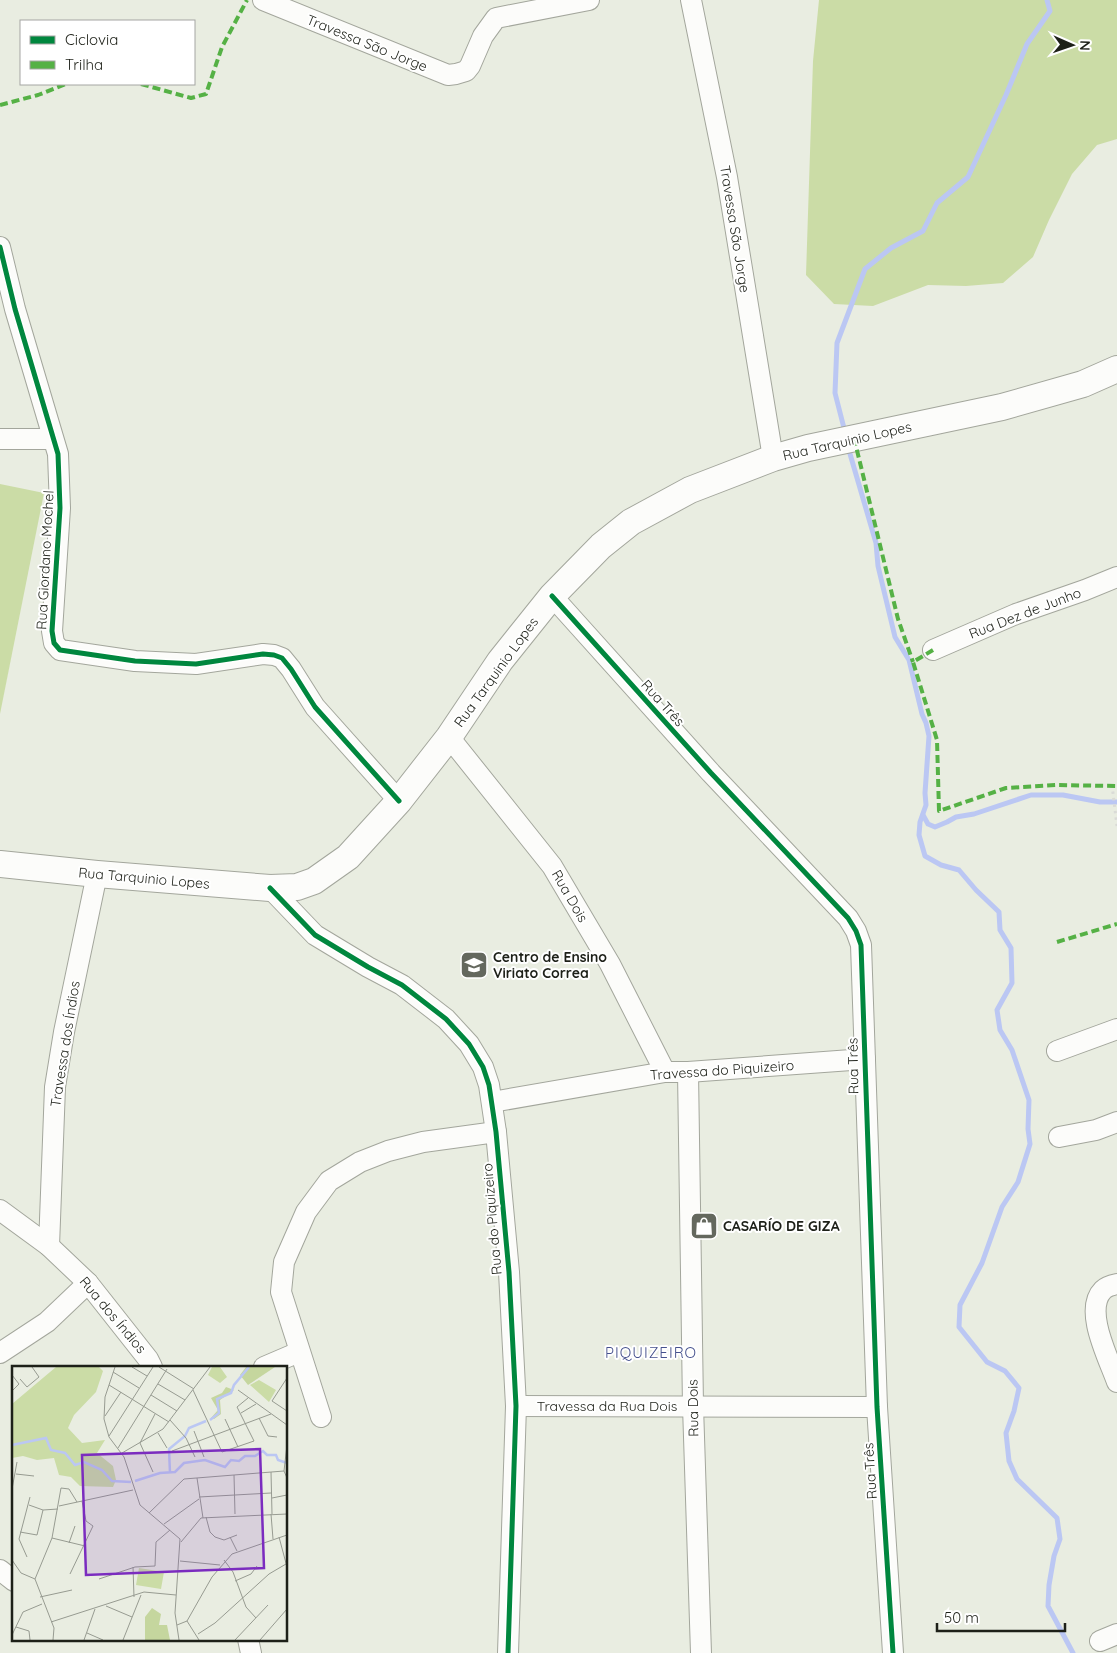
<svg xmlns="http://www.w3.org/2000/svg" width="1117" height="1653" font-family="Quicksand,sans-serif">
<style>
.green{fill:#cbdca6}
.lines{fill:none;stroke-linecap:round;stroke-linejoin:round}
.stream{stroke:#bbc7f3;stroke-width:5}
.minor-casing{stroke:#a3a69c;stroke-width:22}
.major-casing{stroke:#a3a69c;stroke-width:28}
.path{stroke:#dadbd7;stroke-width:3;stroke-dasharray:2.5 4;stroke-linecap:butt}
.minor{stroke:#fcfcfa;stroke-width:20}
.major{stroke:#fcfcfa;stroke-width:26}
.quiet{stroke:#55b145;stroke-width:4;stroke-dasharray:8 4;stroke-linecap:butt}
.cycleway-casing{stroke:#fff;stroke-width:8}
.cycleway{stroke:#00873e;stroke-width:5}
.labels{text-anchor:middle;stroke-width:4;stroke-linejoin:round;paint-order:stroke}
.street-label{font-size:14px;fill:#1d2018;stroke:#fff}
.poi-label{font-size:14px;font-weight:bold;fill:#1d2018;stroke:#fff;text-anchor:start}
.neighbourhood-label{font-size:15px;letter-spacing:1px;fill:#45518d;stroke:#fff}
.inset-river{fill:none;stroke:#bbc7f3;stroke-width:2.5}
.inset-road{fill:none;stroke:#979b91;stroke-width:1}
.view{fill:#7b2cbf;fill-opacity:0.15;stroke:#7b2cbf;stroke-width:2.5}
.inset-edge{fill:none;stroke:#1d2018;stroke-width:2.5}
</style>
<rect width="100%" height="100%" fill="#e9ede1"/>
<!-- green -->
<g class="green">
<polygon points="819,0 1117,0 1117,139 1097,145 1072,174 1049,220 1033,257 1003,283 966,286 928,285 873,306 834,304 806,275 813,61"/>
<polygon points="0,484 44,493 0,714"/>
</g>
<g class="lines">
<!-- stream -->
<g class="stream">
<polyline points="845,432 835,393 837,343 865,269 891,248 923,231 937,203 968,177 1006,95 1027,44 1050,11 1047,0"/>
<polyline points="848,447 876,543 878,566 895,637 909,660 922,714 926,723 929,736 925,793 926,805 920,822 919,835 925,856 941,865 959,870 976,890 999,912 1000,930 1011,948 1012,983 997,1010 1000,1030 1012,1050 1029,1100 1028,1129 1030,1144 1018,1182 1002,1207 982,1263 960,1305 959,1327 987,1362 1005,1371 1019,1388 1014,1411 1006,1433 1009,1461 1017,1479 1057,1518 1060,1539 1054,1556 1049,1585 1048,1606 1073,1653"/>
<polyline points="923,815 928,824 935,827 947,822 956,817 974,814 1031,795 1063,795 1100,802 1117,802"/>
</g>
<!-- minor casing -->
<g class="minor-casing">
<g id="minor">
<polyline points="263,0 448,75 456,74 466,71 470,66 483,36 496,18 589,0"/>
<polyline points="691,0 727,177 773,458"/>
<polyline points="0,247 15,309 58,454 60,508 52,631 54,643 60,650 135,661 196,664 263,654 274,655 282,658 291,669 315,707 399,801"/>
<polyline points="0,439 52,439"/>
<polyline points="552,596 711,773 848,918 856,931 861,945 877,1407 893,1653"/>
<polyline points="933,650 1016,614 1085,590 1117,577"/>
<polyline points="449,737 552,866 610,964 665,1072"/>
<polyline points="270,888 315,935 368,967 402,985 446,1019 469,1044 483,1067 489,1085 496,1132 509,1272 516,1406 508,1653"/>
<polyline points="1057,1051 1117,1029"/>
<polyline points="688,1072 693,1406 701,1653"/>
<polyline points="492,1102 665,1072 688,1072 865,1059"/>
<polyline points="1059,1137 1096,1130 1117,1122"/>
<polyline points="0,1210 49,1246 88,1283 148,1359 152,1367"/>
<polyline points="49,1246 55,1087 64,1032 97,874"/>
<path d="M1117,1284C1112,1285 1106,1287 1103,1290C1083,1310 1109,1359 1117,1382"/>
<polyline points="0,1353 47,1322 88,1283"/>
<polyline points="264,1367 299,1352"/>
<polyline points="516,1406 877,1407"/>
<polyline points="321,1417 281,1292 284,1262 306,1212 329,1181 360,1162 388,1151 423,1142 496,1132"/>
<polyline points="0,1570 14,1581"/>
<polyline points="248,1639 251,1653"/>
<polyline points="1100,1641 1117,1634"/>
</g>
</g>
<!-- major casing -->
<g class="major-casing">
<polyline id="major" points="0,864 97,874 270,888 297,887 314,881 348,857 399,801 449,737 500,661 552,596 601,546 631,522 690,490 773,458 808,448 1002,407 1083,384 1117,369"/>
</g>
<!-- path -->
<polyline class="path" points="1112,785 1117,826"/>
<!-- minor -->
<use href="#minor" class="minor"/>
<!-- major -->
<use href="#major" class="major"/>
<!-- quiet -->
<g class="quiet">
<polyline points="141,84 191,98 206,94 222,47 247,0"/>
<polyline points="0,105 38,95 66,84"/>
<polyline points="854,438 898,619 913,662"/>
<polyline points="933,650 913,662 937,740 939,811 1006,788 1056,785 1117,786"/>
<polyline points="1057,942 1117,924"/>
</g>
<!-- cycleway casing -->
<g class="cycleway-casing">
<g id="cycleway">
<polyline points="0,247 15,309 58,454 60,508 52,631 54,643 60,650 135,661 196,664 263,654 274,655 282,658 291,669 315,707 399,801"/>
<polyline points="552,596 711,773 848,918 856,931 861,945 877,1407 893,1653"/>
<polyline points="270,888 315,935 368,967 402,985 446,1019 469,1044 483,1067 489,1085 496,1132 509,1272 516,1406 508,1653"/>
</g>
</g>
<!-- cycleway -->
<use href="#cycleway" class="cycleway"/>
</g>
<!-- icons -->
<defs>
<g id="school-square" transform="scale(1.4375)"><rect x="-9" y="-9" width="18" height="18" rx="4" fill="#64685e" stroke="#fff"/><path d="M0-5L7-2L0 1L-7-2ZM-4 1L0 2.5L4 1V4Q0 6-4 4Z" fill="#fff"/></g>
<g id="shop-square" transform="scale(1.4375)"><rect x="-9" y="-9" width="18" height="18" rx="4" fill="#64685e" stroke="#fff"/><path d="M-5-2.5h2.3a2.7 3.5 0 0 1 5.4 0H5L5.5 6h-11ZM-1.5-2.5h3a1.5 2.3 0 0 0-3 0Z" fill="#fff"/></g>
</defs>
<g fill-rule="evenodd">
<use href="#school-square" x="474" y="965"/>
<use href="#shop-square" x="704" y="1226"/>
</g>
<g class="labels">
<!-- street labels -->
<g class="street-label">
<text transform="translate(367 43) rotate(22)" y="5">Travessa São Jorge</text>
<text transform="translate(735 229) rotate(81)" y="5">Travessa São Jorge</text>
<text transform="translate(847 441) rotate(-13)" y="5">Rua Tarquinio Lopes</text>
<text transform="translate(45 560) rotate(-87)" y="5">Rua Giordano Mochel</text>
<text transform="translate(1025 613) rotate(-21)" y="5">Rua Dez de Junho</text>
<text transform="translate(496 672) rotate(-54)" y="5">Rua Tarquinio Lopes</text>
<text transform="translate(663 703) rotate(48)" y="5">Rua Três</text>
<text transform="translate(144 878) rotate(5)" y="5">Rua Tarquinio Lopes</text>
<text transform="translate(570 896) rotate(60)" y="5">Rua Dois</text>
<text transform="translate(65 1044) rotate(-81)" y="5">Travessa dos Índios</text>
<text transform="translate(853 1066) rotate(-91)" y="5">Rua Três</text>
<text transform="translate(722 1070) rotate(-4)" y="5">Travessa do Piquizeiro</text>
<text transform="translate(492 1219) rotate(-95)" y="5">Rua do Piquizeiro</text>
<text transform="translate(113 1315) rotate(50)" y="5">Rua dos Índios</text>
<text x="607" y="1411">Travessa da Rua Dois</text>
<text transform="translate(693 1408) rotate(-91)" y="5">Rua Dois</text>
<text transform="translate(870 1471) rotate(-94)" y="5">Rua Três</text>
</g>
<!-- poi labels -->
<g class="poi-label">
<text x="493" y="962">Centro de Ensino<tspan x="493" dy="16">Viriato Correa</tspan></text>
<text x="723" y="1231">CASARÍO DE GIZA</text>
</g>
<!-- neighbourhood labels -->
<g class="neighbourhood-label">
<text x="651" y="1358">PIQUIZEIRO</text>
</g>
</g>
<!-- overview -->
<g transform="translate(12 1366)">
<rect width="275" height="275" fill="#e9ede1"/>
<path d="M44,1H87L91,5L84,26L62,49L56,62L70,77L93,74L85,87L101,100L104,114L101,121L68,120L59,111L47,109L42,92L25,94L11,90L0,92V38ZM200,1H208L215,11L208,17L196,9ZM247,14L264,24L257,36L238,19ZM127,202L152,206L149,223L124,219Z" fill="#cbdca6"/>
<path d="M234,1H263L236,19L228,9ZM214,21L222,24L208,34L209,48L202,53L199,52L206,44L199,32L210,27ZM140,242L149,248L147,259H155L158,274H133V251Z" fill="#c5d69e"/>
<path class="inset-river" d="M198,54L207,47L205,33L219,27L222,19L237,1M0,79L34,72L39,84L53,87L63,99L72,96L90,104L100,115L119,116M158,107L157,83L173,70L177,62L194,55M123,115L148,107L163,106L172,97L193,94L213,101L219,94L227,95L233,90H243L251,85L255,89H264L266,94L275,97"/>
<path class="inset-road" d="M103,1L93,31L92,53L97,71L112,91L128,139L168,173L163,247L167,274M120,1L135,10M147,1L182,23M101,6L127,22M0,9L7,18L0,25M275,12L260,35L275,45M8,13L15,21L27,11L20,1M146,18L173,34M97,19L157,56M181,24L210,86L242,75L225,41L236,32M226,24L275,59M139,29L165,45M229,47L244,38M93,50L109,26M247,52L256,70L265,71M213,53L226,81M158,54L174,72L183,91M182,65L192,91M146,67L155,82M97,70L141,1M128,77L143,48M128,77L141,106M275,79L272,105L275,112M106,82L155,3M160,85L259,48M110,87L151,63L198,1M259,106L260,148M4,108L22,110M222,109L223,148M185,112L191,152M0,123L5,96M187,131L259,127M260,132L275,129M17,139L31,144L46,143M47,140L121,124M137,147L172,113L272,105M259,148L261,173M194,151L198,166L203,171L212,174L225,169M152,158L187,133M8,166L25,169L31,144M218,171L225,185M267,171L275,201M40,172L73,180M169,176L189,152L275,148M57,177L63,160M15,191L7,173L18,131M0,194L9,207L23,213M212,194L221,206L234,241L244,252M168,195L208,199M121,201L122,231M58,208L81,160L74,155L70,135M87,213L123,201L143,200L144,176L158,164M223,215L239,208L245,200M28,231L60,224M94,240L120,251M175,255L187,274M39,256L132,226L164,229M165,259L175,255L200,211L220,188L275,169M4,261L17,265L18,274M75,267L91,274M186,268L203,257L257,208L274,198M0,269L11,246L30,238M41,274L42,262L23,213L40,172L49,122L57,123L65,136M72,274L83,243M111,274L129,229M223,274L256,239M248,274L275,243"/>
<path class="view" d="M248,83L252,202L74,209L70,89Z"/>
<rect width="275" height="275" class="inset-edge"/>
</g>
<!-- legend -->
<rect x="20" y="20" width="175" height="65" fill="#ffffff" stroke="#a5a6a3"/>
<rect x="30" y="36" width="25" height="8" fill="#00873e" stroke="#a5a6a3"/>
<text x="65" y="45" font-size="15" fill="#1d2018">Ciclovia</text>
<rect x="30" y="61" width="25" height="8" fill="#55b145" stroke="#a5a6a3"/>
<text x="65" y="70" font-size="15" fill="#1d2018">Trilha</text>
<!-- north arrow -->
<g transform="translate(1072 45) rotate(92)" stroke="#ffffff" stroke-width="4" paint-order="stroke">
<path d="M0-4L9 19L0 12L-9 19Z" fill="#1d2018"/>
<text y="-8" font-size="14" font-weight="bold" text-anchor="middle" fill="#1d2018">N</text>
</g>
<!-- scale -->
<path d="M937 1623v8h128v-8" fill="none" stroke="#1d2018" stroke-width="2.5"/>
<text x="944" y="1623" font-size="15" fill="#1d2018" stroke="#ffffff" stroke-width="4" paint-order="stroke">50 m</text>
</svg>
